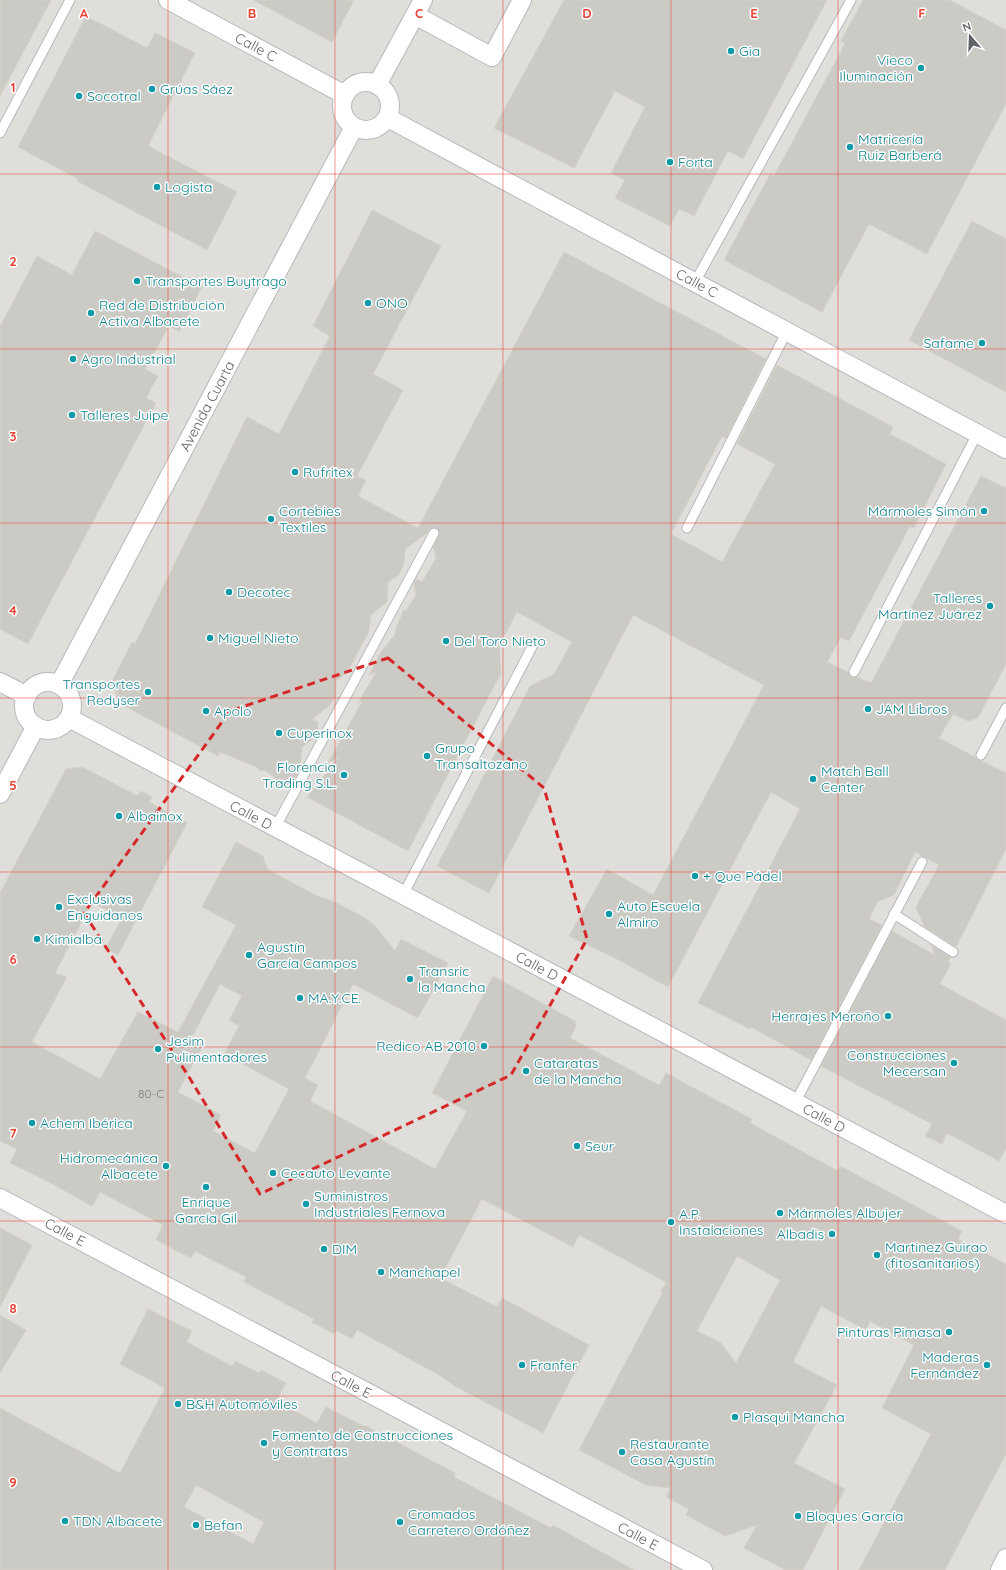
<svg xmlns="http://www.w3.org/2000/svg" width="1006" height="1570" font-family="Quicksand,sans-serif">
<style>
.industrial{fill:#e0deda}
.building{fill:#cccac5;stroke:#d6d1c6;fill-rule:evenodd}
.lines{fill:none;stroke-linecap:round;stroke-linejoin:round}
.service-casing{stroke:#b5b8bc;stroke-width:11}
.minor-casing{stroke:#b5b8bc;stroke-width:20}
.service{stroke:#fff;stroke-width:9}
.minor{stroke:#fff;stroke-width:18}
.marked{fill:none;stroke:#d62828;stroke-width:3;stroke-dasharray:8 5;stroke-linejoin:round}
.grid{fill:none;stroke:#ea4335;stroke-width:1;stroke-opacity:0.55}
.culture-dot{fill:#0f9aa8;stroke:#fff;stroke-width:1.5}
.labels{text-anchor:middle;stroke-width:3;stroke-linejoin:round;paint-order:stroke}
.number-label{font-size:12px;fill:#7a7d7f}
.street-label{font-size:14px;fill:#5f6368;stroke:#fff}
.culture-label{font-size:14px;fill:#0d838f;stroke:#fff;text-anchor:start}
.grid-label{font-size:13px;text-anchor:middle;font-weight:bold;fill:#ea4335;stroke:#fff;stroke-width:3;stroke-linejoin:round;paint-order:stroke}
</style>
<rect width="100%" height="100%" fill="#f1efe8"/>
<!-- industrial -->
<rect class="industrial" x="0" y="0" width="1006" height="1570"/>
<!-- building -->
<g class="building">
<polygon points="0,0 51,0 0,96"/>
<polygon points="253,0 354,0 332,42"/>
<polygon points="564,0 827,0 743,159 728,151 694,216 679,209 670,226 615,198 625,180 611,173 645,107 615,91 574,168 494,128"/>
<polygon points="863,0 950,0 1006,30 1006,104 927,254 869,224 822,312 724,260 770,174 774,176 839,55 845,43 841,41"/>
<polygon points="86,16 147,48 155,33 195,53 148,146 237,192 207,250 77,181 78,179 18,147"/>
<polygon points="372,210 441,246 373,374 403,390 357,476 366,480 358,496 418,528 564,252 766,359 726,438 722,436 671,534 722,562 775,464 737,444 777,365 893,427 890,434 946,464 914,528 910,526 849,641 841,637 827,662 848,672 851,677 857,677 871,683 981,476 1006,488 1006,664 978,718 968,721 953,714 939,738 975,757 978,760 982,761 1006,773 1006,849 956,947 924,926 916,907 939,865 915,852 894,895 877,902 869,919 882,925 811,1060 751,1027 750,1029 698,1003 800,809 771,792 668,987 613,957 569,936 607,869 653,895 764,685 633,615 489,893 437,866 530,686 554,674 572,642 517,612 499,646 501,673 408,851 307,797 339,757 328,763 363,700 358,703 377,671 369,675 381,652 395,635 396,628 404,610 406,611 416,595 414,583 416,579 422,582 436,558 433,547 440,533 436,528 431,528 427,533 405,549 404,563 399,575 388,582 387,602 371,615 369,631 347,673 336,681 336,694 330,705 312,719 318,722 318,735 302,747 300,769 293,782 286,786 266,771 259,770 256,767 220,752 218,756 119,703 112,681 132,642 135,644 247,417 279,434 330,336 313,326"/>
<polygon points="972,221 1006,239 1006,392 909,340"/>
<polygon points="95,231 202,287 179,332 169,326 145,369 158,376 146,398 156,403 28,644 0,629 0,327 37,256 72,275"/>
<path d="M82,767L138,796L141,791L152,797L149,802L187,823L118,955L106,948L122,918L92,902L55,973L67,977L32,1042L100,1079L138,1012L178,1032L236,925L202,907L236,842L263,856L267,869L317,896L337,903L365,918L375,926L395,951L401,939L448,963L418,1018L353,984L305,1078L318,1085L310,1101L435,1169L467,1111L432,1093L493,976L575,1021L576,1026L570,1038L659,1085L666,1073L688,1085L752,1119L750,1123L838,1171L840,1166L962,1231L958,1239L1006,1264V1454L945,1570H859L931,1434L882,1408L914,1345L870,1321L866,1330L821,1306L793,1362L837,1385L794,1463L845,1489L803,1570H785L744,1548L757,1525L725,1536L686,1515L689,1509L666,1497L670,1488L646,1485L579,1450L663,1292H661L666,1282L579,1235L573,1247L482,1199L440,1278L497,1307L502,1298L589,1345L543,1433L455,1386L439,1375L357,1330L352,1339L336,1330L334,1334L312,1322L314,1319L244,1282L246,1277L212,1260L195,1251L191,1258L156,1240L163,1225L100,1192L92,1206L47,1181L10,1163L17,1149L0,1141V893L66,769ZM220,984L242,996L229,1020L239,1026L224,1054L289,1089L255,1153L213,1131L221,1115L178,1092L203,1045L191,1039ZM737,1256L780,1280L736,1363L721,1343L697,1331Z"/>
<polygon points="892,931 935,955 931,945 951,957 948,962 951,964 940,984 1006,1020 1006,1148 999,1161 947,1133 942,1144 925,1136 932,1124 821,1066"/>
<polygon points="0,1228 32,1245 0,1307"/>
<path d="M148,1309L192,1331L187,1342L207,1353L232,1366L235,1361L259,1373L261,1370L286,1383L276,1401L317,1423L326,1407L365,1427L366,1426L455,1473L454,1477L551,1528L553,1525L634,1570H0V1408L120,1473L165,1388L120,1364ZM196,1485L264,1522L253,1544L184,1507Z"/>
<polygon points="0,1315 26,1330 0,1373"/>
</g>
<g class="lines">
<!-- service casing -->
<g class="service-casing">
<g id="service">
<polyline points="0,133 70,0"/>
<polyline points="695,282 851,0"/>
<polyline points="687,528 787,331"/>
<polyline points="854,672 977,434"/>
<polyline points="981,755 1006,708"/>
<polyline points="275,828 434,533"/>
<polyline points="403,895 533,645"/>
<polyline points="894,914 953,952"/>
<polyline points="795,1103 922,862"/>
</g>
</g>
<!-- minor casing -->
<g class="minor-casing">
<g id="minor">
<polyline points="168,0 345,95"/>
<polyline points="415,15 492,57 522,0"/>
<circle cx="366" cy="106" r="24"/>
<polyline points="377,85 423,0"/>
<polyline points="388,118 1006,449"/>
<polyline points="0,682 27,696"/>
<circle cx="48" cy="706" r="24"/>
<polyline points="59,685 354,127"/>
<polyline points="69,718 1006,1214"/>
<polyline points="0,794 36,726"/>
<polyline points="0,1198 703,1570"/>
<polyline points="1000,1570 1006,1558"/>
</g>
</g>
<!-- service -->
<use href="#service" class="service"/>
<!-- minor -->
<use href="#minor" class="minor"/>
</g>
<!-- marked area -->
<path class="marked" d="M388,658L544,788L587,939L511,1075L260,1194L189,1077L84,913L230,711Z"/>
<!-- grid -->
<path class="grid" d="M168,0V1570M335,0V1570M503,0V1570M671,0V1570M838,0V1570M0,174H1006M0,349H1006M0,523H1006M0,698H1006M0,872H1006M0,1047H1006M0,1221H1006M0,1396H1006"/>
<!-- markers -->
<g class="culture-dot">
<circle cx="731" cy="51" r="4"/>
<circle cx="921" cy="68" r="4"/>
<circle cx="152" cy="89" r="4"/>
<circle cx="79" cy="96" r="4"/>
<circle cx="850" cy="147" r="4"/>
<circle cx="670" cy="162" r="4"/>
<circle cx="157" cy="187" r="4"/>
<circle cx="137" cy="281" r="4"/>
<circle cx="368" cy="303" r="4"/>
<circle cx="91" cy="313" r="4"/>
<circle cx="982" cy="343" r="4"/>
<circle cx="73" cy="359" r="4"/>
<circle cx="72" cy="415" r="4"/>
<circle cx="295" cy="472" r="4"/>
<circle cx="984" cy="511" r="4"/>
<circle cx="271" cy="519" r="4"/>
<circle cx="229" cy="592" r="4"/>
<circle cx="990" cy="606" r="4"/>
<circle cx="210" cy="638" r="4"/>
<circle cx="446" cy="641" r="4"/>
<circle cx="148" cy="692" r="4"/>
<circle cx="868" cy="709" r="4"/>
<circle cx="206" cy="711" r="4"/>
<circle cx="279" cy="733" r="4"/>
<circle cx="427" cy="756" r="4"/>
<circle cx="344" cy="775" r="4"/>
<circle cx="813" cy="779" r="4"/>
<circle cx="119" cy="816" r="4"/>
<circle cx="695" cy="876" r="4"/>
<circle cx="59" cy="907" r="4"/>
<circle cx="609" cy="914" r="4"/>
<circle cx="37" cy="939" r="4"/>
<circle cx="249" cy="955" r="4"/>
<circle cx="410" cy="979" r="4"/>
<circle cx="300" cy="998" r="4"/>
<circle cx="888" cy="1016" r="4"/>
<circle cx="484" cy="1046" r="4"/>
<circle cx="158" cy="1049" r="4"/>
<circle cx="954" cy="1063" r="4"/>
<circle cx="526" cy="1071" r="4"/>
<circle cx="32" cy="1123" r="4"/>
<circle cx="577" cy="1146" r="4"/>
<circle cx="166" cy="1166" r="4"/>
<circle cx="273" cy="1173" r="4"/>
<circle cx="206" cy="1187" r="4"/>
<circle cx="306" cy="1204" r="4"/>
<circle cx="780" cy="1213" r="4"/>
<circle cx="671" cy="1222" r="4"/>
<circle cx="832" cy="1234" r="4"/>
<circle cx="324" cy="1249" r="4"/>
<circle cx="877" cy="1255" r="4"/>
<circle cx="381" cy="1272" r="4"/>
<circle cx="949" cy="1332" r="4"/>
<circle cx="522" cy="1365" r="4"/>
<circle cx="987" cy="1365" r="4"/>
<circle cx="178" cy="1404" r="4"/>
<circle cx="735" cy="1417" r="4"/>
<circle cx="264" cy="1443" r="4"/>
<circle cx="622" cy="1452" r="4"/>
<circle cx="798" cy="1516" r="4"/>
<circle cx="65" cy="1521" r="4"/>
<circle cx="400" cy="1522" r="4"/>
<circle cx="196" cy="1525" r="4"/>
</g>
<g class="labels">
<!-- number labels -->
<g class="number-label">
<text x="151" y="1098">80-C</text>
</g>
<!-- street labels -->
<g class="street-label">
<text transform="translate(256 47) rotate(28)" y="5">Calle C</text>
<text transform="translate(697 283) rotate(28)" y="5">Calle C</text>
<text transform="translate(207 406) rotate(-62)" y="5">Avenida Cuarta</text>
<text transform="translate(251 815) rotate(28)" y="5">Calle D</text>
<text transform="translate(537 966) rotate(28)" y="5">Calle D</text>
<text transform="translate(824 1118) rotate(28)" y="5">Calle D</text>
<text transform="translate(65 1232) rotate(28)" y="5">Calle E</text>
<text transform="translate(351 1384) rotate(28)" y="5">Calle E</text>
<text transform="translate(638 1536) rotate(28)" y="5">Calle E</text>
</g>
<!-- culture labels -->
<g class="culture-label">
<text x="739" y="56">Gia</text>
<text x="913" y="65" text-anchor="end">Vieco<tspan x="913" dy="16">Iluminación</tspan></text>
<text x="160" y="94">Grúas Sáez</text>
<text x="87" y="101">Socotral</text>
<text x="858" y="144">Matricería<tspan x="858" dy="16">Ruiz Barberá</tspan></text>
<text x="678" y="167">Forta</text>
<text x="165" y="192">Logista</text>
<text x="145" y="286">Transportes Buytrago</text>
<text x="376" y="308">ONO</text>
<text x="99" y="310">Red de Distribución<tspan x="99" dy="16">Activa Albacete</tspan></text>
<text x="974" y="348" text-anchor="end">Safame</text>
<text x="81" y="364">Agro Industrial</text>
<text x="80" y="420">Talleres Juipe</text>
<text x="303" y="477">Rufritex</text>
<text x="279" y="516">Cortebies<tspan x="279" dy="16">Textiles</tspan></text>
<text x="976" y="516" text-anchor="end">Mármoles Simón</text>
<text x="237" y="597">Decotec</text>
<text x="982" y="603" text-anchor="end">Talleres<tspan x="982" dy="16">Martínez Juárez</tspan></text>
<text x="218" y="643">Miguel Nieto</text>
<text x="454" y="646">Del Toro Nieto</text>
<text x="140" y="689" text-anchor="end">Transportes<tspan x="140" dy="16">Redyser</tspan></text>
<text x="876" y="714">JAM Libros</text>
<text x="214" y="716">Apolo</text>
<text x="287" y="738">Cuperinox</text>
<text x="435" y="753">Grupo<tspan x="435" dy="16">Transaltozano</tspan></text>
<text x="336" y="772" text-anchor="end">Florencia<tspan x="336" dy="16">Trading S.L.</tspan></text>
<text x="821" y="776">Match Ball<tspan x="821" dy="16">Center</tspan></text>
<text x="127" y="821">Albainox</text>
<text x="703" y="881">+ Que Pádel</text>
<text x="67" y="904">Exclusivas<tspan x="67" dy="16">Enguidanos</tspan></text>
<text x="617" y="911">Auto Escuela<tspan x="617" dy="16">Almiro</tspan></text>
<text x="45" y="944">Kimialba</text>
<text x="257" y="952">Agustín<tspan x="257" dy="16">García Campos</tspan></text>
<text x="418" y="976">Transric<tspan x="418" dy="16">la Mancha</tspan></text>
<text x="308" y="1003">MA.Y.CE.</text>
<text x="880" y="1021" text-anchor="end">Herrajes Meroño</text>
<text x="166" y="1046">Jesim<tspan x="166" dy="16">Pulimentadores</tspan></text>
<text x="476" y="1051" text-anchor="end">Redico AB 2010</text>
<text x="946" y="1060" text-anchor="end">Construcciones<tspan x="946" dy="16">Mecersan</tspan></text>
<text x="534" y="1068">Cataratas<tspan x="534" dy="16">de la Mancha</tspan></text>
<text x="40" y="1128">Achem Ibérica</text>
<text x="585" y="1151">Seur</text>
<text x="158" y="1163" text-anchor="end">Hidromecánica<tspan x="158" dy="16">Albacete</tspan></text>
<text x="281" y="1178">Cecauto Levante</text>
<text x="314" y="1201">Suministros<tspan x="314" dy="16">Industriales Fernova</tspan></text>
<text x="206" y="1207" text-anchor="middle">Enrique<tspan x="206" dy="16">García Gil</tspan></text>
<text x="788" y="1218">Mármoles Albujer</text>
<text x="679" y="1219">A.P.<tspan x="679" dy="16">Instalaciones</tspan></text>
<text x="824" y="1239" text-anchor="end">Albadis</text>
<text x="885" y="1252">Martinez Guirao<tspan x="885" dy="16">(fitosanitarios)</tspan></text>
<text x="332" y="1254">DIM</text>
<text x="389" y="1277">Manchapel</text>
<text x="941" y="1337" text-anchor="end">Pinturas Pimasa</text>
<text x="979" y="1362" text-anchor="end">Maderas<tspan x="979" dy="16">Fernández</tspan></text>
<text x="530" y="1370">Franfer</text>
<text x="186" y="1409">B&amp;H Automóviles</text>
<text x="743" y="1422">Plasqui Mancha</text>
<text x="272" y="1440">Fomento de Construcciones<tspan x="272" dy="16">y Contratas</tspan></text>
<text x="630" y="1449">Restaurante<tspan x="630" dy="16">Casa Agustín</tspan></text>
<text x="408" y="1519">Cromados<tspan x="408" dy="16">Carretero Ordóñez</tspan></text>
<text x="806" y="1521">Bloques García</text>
<text x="73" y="1526">TDN Albacete</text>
<text x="204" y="1530">Befan</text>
</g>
</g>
<g class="grid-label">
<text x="84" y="18">A</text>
<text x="252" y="18">B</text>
<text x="419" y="18">C</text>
<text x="587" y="18">D</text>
<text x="754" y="18">E</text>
<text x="922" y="18">F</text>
<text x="13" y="92">1</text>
<text x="13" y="266">2</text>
<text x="13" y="441">3</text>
<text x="13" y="615">4</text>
<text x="13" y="790">5</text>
<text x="13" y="964">6</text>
<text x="13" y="1138">7</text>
<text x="13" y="1313">8</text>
<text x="13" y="1487">9</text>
</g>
<!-- north arrow -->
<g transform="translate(970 36) rotate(341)" stroke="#ffffff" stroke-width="3" paint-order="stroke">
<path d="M0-3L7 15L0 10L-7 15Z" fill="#5f6368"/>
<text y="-6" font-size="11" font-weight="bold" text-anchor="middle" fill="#5f6368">N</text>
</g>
</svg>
